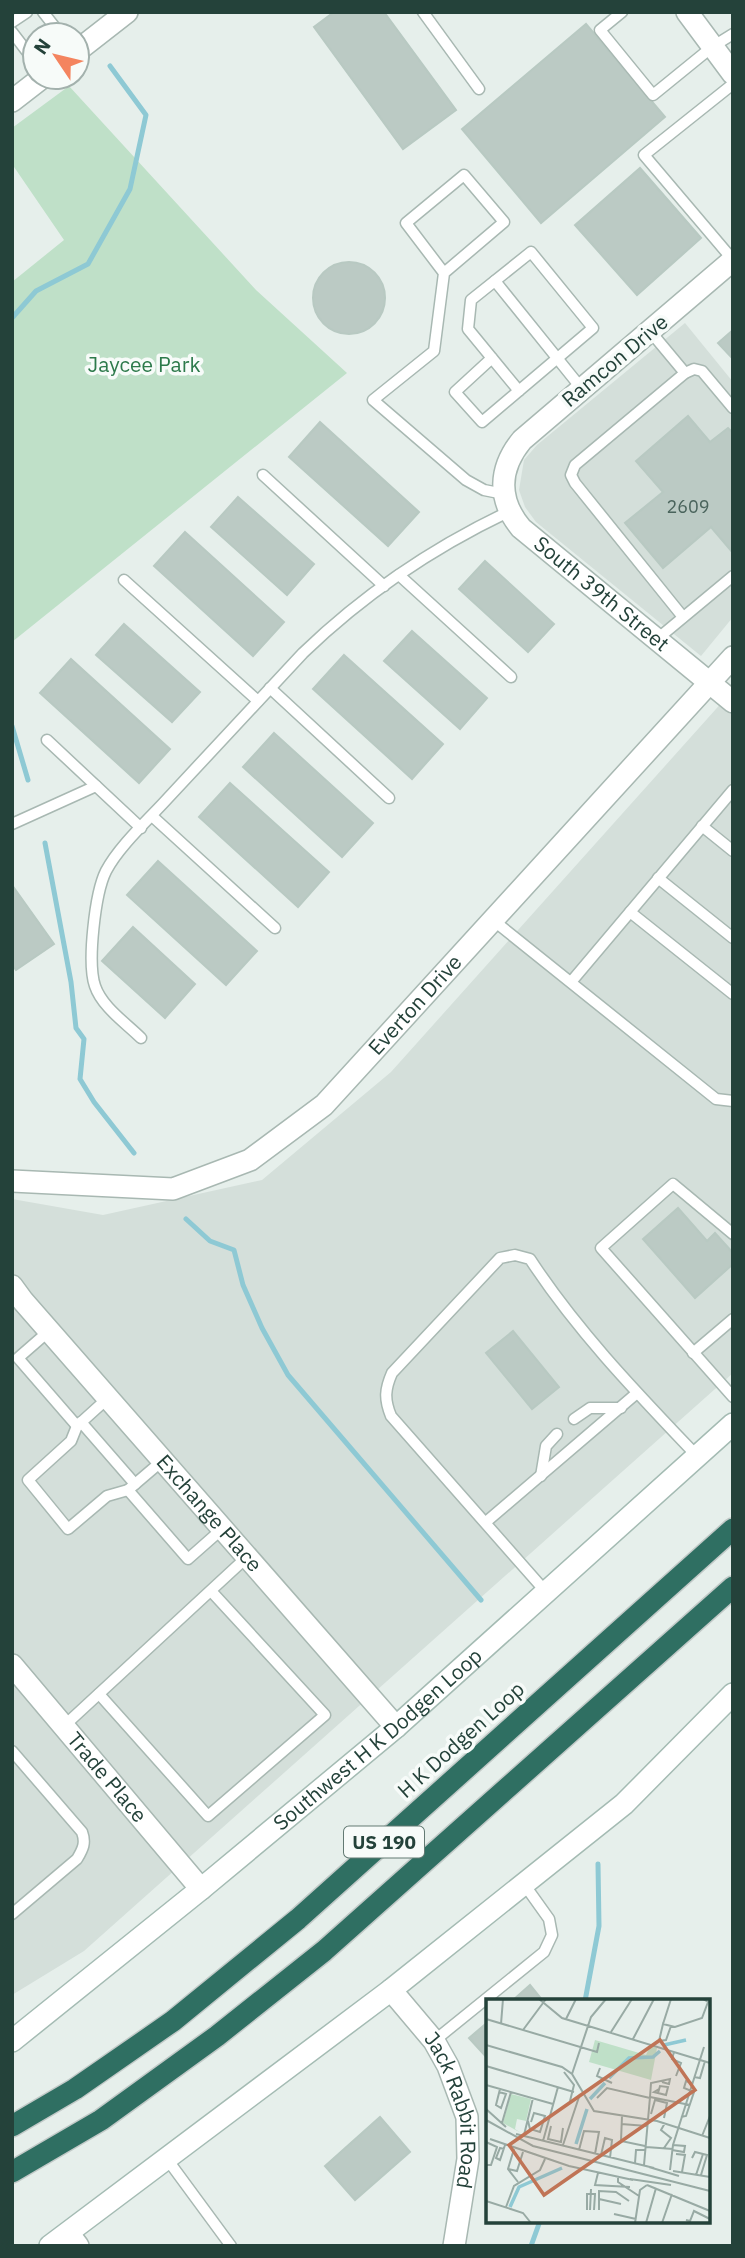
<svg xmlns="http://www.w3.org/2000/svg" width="745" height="2258" font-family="'IBM Plex Sans',sans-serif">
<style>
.built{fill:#d4dfda}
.green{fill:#bfe0c8}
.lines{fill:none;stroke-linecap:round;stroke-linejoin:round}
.stream{stroke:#8ec9d4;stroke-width:5}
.building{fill:#bbcac4;stroke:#b8c9c2;stroke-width:2}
.lane-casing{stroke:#a8b8b2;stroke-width:13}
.street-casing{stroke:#a8b8b2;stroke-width:24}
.secondary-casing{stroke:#a4bbb3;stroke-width:24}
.highway-casing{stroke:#c2cac8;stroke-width:24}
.lane{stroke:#fff;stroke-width:10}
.street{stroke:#fff;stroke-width:21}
.secondary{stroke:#fff;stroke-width:21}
.highway{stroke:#2f6f62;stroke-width:21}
.labels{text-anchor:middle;stroke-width:7;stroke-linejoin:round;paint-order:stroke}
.number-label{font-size:18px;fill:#4a645c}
.shield{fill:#f7fbf9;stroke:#637a73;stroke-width:2}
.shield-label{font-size:19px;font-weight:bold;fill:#24423a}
.street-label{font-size:21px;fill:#24423a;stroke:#f7fbf9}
.park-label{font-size:21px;fill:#2d7a4b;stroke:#f7fbf9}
.inset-river{fill:none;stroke:#8ec9d4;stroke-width:3.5}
.inset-road{fill:none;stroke:#98aaa4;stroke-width:2}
.view{fill:#c07456;fill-opacity:0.15;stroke:#c07456;stroke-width:3.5}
.inset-edge{fill:none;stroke:#24423a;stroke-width:3.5}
</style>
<rect width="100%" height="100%" fill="#e6efeb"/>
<!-- built -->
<g class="built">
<polygon points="685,323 733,382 733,617 701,656 536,522 525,507 519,490 524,460 537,445"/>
<polygon points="733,690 733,1373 84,1951 12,1995 12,1199 103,1215 262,1180 391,1072"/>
</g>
<!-- green -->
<polygon class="green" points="69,86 256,290 347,373 12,642 12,282 64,240 12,164 12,128"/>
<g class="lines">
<!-- stream -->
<g class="stream">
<polyline points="12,318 36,291 88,264 130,189 146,115 110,66"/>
<polyline points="12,726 28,780"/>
<polyline points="45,843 71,982 76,1028 84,1039 80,1079 94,1102 134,1153"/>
<polyline points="186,1219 210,1241 234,1250 243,1285 262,1328 288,1375 481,1600"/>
<polyline points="585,2001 599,1926 598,1864"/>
<polyline points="531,2246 540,2221"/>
</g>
</g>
<!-- building -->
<g class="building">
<polygon points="334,12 384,12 456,110 403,149 314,27"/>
<polygon points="586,24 665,117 541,223 462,129"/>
<polygon points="640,168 701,238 637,295 575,225"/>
<circle cx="349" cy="298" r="36"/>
<polygon points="733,330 733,359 718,343"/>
<polygon points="688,416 710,442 728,428 733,433 733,553 711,527 663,568 625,523 663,492 636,461"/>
<polygon points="320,422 419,512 388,546 289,457"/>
<polygon points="238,497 314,564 287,595 211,527"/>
<polygon points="185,532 284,622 253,656 154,566"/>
<polygon points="485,561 554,624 528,652 459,589"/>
<polygon points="124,624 200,692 172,722 96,655"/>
<polygon points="412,631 487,698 460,729 384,661"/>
<polygon points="344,655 443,744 412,779 313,689"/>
<polygon points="71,659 170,749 139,783 40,693"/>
<polygon points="274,733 373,823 342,857 243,767"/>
<polygon points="230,783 329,872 298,907 199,817"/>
<polygon points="158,861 257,951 226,985 127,895"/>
<polygon points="12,885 54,944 16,970 12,965"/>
<polygon points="133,927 195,984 165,1018 102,961"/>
<polygon points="678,1208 707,1241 715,1233 733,1253 733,1264 695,1298 643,1239"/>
<polygon points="513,1331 559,1387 532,1409 486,1353"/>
<polygon points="530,1985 543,2001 512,2001"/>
<polygon points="488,2022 488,2059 469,2038"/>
<polygon points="380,2117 410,2152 355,2200 325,2166"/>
</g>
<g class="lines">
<!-- lane casing -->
<g class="lane-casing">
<g id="lane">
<polyline points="43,12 61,35"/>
<polyline points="423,12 479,89"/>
<polyline points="622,12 600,30 653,95 712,47 733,34"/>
<polyline points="12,22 27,12"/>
<polyline points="12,32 35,62"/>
<polyline points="733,260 644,155 733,84"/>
<polyline points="444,273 504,222 464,175 406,223 444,273 434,351 373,400 466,480 484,490 504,494"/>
<polyline points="495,281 582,389"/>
<polyline points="650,331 685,373"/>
<polyline points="492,358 455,392 482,422 593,328 531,252 471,300 468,329 519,391"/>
<polyline points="263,475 384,586"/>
<polyline points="399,575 511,677"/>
<polyline points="124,580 258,701"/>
<polyline points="683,617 575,483 571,475 575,465 685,373 694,369 702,371 733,408"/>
<polyline points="656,640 733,576"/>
<polyline points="270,688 389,798"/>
<polyline points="47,740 141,828"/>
<polyline points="152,816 275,928"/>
<polyline points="12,824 96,786"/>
<polyline points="702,826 733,851"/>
<polyline points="658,878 733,938"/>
<polyline points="630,912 733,994"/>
<polyline points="493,920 716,1099 733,1101"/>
<polyline points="571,982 733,790"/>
<path d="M141,1038C126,1023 102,1007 95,986C87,963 95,893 106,871C119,846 149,819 168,798C213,750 258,702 303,653C363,595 434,547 510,511"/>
<polyline points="733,1234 673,1184 601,1248 733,1397"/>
<polyline points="49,1331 18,1358 77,1426 108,1398"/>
<polyline points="693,1353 733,1319"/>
<polyline points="574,1419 590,1408 621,1408"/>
<polyline points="81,1422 135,1484"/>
<polyline points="77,1426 71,1441 28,1480 68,1529 107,1496 128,1490"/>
<polyline points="162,1461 128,1490 188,1559 222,1529"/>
<polyline points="541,1476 546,1446 557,1434"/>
<polyline points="486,1522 637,1393"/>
<path d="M546,1592L391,1416C384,1399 385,1389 392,1373L500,1258L515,1255L530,1259C577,1331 638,1394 697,1456"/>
<polyline points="99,1694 208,1816 325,1715 211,1591"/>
<polyline points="64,1726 247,1557"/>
<path d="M12,1751L82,1832C86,1843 83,1849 77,1859L12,1914"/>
<polyline points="434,2041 544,1952 552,1935 549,1919 524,1884"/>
<polyline points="167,2159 231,2246"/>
</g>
</g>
<!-- street casing -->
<g class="street-casing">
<g id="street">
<polyline points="687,12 733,74"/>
<polyline points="77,51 127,12"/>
<polyline points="12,101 43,77"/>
<path id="s1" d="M733,260L522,440C499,468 497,499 521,528L733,702"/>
<path id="s2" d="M12,1181L173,1189L250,1160L324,1105L733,657"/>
<path id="s3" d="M12,1286L23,1301L396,1727"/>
<path id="s4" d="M12,1665L201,1889"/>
<path id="s5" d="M391,1990L434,2041L448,2066L467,2117L468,2159L454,2246"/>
<polyline points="69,2234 78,2246"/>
</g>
</g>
<!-- secondary casing -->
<g class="secondary-casing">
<g id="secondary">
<path id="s6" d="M12,2041L201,1889L396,1727L733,1424"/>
<polyline points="50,2246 391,1990 624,1804 733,1694"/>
</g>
</g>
<!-- highway casing -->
<g class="highway-casing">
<g id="highway">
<polyline points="12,2126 75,2089 173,2021 298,1919 733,1529"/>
<polyline points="12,2172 101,2120 217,2036 324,1951 733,1587"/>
</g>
</g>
<!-- lane -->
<use href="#lane" class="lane"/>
<!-- street -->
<use href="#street" class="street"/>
<!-- secondary -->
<use href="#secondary" class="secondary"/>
<!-- highway -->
<use href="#highway" class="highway"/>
</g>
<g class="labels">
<!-- number labels -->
<g class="number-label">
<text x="688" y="513">2609</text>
</g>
<!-- shield labels -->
<rect class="shield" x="344" y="1826.5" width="80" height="31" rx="5"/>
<g class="shield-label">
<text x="384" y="1849">US 190</text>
</g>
<!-- street labels -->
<g class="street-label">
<text transform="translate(615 361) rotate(-40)" y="7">Ramcon Drive</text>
<text dy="7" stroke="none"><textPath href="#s1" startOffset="478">South 39th Street</textPath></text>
<text dy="7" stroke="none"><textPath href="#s2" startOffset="471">Everton Drive</textPath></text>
<text dy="7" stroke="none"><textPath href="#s3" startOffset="301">Exchange Place</textPath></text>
<text dy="7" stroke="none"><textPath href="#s6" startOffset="474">Southwest H K Dodgen Loop</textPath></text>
<text transform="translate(461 1740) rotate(-42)" y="7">H K Dodgen Loop</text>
<text dy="7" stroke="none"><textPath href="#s4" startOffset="147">Trade Place</textPath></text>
<text dy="7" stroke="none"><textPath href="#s5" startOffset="140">Jack Rabbit Road</textPath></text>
</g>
<!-- park labels -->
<g class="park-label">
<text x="144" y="372">Jaycee Park</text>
</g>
</g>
<!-- overview -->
<g transform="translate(486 1999)">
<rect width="224" height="224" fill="#e6efeb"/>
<path d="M109,41L160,56L164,47L171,49L165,81L103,63ZM25,95L45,100L40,122L31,120L29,130L35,134L17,124Z" fill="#bfe0c8"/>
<path class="inset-river" d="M178,46L200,41M123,79L143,59L167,58L174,52M104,100L119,84M90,145L101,110M24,208L33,188L76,169"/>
<path class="inset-road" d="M53,0L76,19L224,64M0,20L111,53L113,44M80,20L90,0M15,25L17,0M177,25L185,0M185,27L180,41L173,42L177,25L189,28L216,19L222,3L217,0M37,31L60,0M125,33L146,0M147,40L168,0M0,46L76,68L86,75L108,112L171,122L224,139M188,53L186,60L195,64L190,77M0,67L88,93M114,69L111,77L126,84M78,73L88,86L84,102M86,75L105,18L120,0M208,78L214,79L219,62M0,86L67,105M13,93L20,95L15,109L10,106L14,90M172,94L174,87L182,88L180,96L168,93L173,90M164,98L165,84L184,80L183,85L176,83M111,99L121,89L164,99M0,110L20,128M165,115L169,101L181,104L178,119M136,117L135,142L159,147M195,118L200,117L208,93L198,89L200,82L206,84M0,121L47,147L224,192M42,122L44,130L54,133L59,117L48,114L45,123M16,124L25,93M135,125L161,127M65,127L62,140L75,143L77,129M30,135L168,169M38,136L47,99M216,137L224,117M4,140L83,167L147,181M57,142L72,88M0,143L11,148L5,166H0M77,146L94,95M160,148L187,150M178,149L185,139L175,131L179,124M18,150L14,149L10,159L14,161L19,146M28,150L22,170L32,183M93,151L98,132L113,133L109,155M186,151L198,153L199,147L187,146M190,155L199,156L196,173M115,156L119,139L126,141L124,159M206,159L209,153L221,156L215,176M149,164L150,151H159M158,166L164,98L204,106M163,168L193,177M22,170L31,172L37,153M184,171L187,146L218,48M187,172L224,178M112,174L109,186L144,188M210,176L217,155M132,178V183L153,197M144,180L185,186M161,186L224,212M113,200L135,205M0,202L37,214L45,224M20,208L28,187L54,171L59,160M101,211V195H109L108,211M104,211L105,190M113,211V192L130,193L143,202M128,215L150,220M200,221L204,222L208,212L224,220M149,224L154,191L161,186M160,224L170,189M176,224L186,195"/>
<path class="view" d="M174,41L209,91L58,196L23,146Z"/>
<rect width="224" height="224" class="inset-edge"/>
</g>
<!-- border -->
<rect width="745" height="2258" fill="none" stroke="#24423a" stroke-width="28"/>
<!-- north arrow -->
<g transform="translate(56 56) rotate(305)"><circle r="33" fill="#f7fbf9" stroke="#a3b1ad" stroke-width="2"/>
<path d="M0-5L12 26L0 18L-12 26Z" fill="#f4845f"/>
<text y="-10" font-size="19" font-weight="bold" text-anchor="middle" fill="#24423a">N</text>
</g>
</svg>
